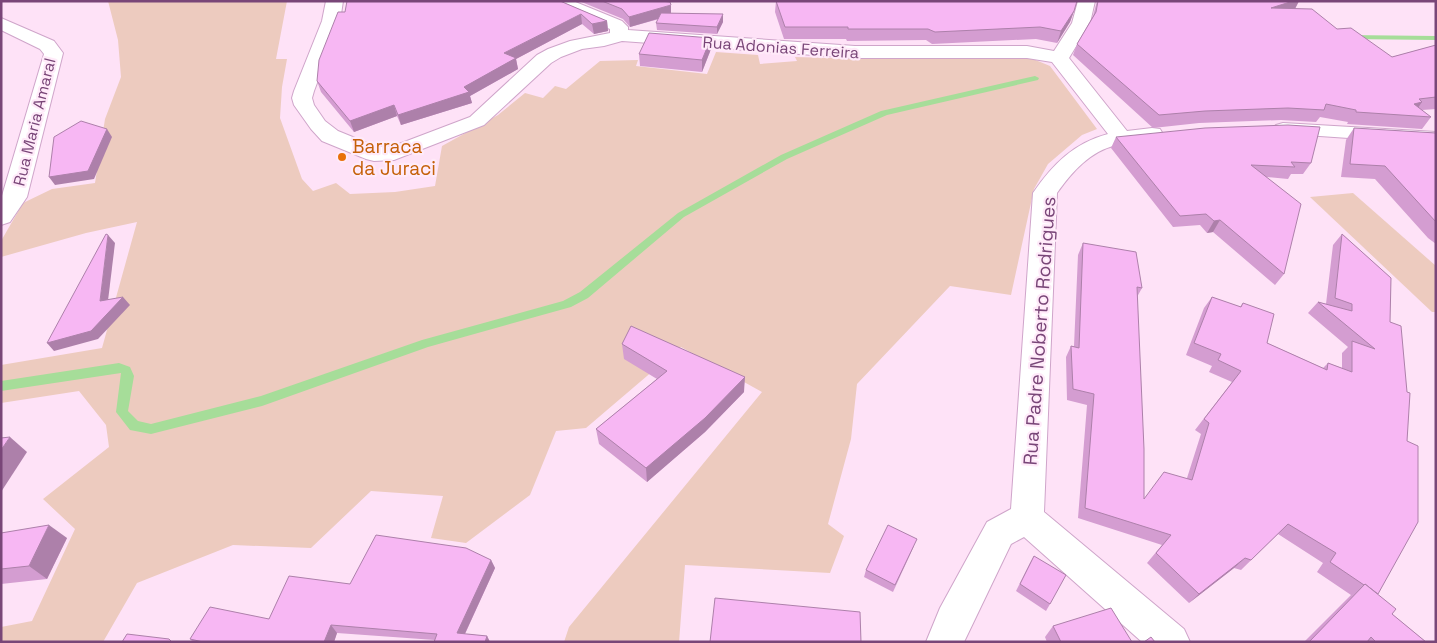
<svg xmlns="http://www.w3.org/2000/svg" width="1437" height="643" font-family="'Space Grotesk',sans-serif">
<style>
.green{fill:#edcbbf}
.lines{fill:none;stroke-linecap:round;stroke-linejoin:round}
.stream{fill:#a6dd99;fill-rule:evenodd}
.minor-casing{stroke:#cfa5ca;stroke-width:2}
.minor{fill:#fff;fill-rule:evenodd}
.wall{fill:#d49dd1}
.shaded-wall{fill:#ad80aa}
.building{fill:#f7b7f3;stroke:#ad80aa}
.food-dot{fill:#e8710a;stroke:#ffeaf9;stroke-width:2}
.labels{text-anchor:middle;stroke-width:4.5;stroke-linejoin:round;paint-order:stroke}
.far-street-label{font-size:16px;fill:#794678;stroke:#ffeaf9}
.food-label{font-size:19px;fill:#c56008;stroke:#ffeaf9;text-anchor:start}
.street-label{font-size:19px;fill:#794678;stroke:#ffeaf9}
</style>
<rect width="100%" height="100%" fill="#fee2f7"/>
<!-- green -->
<g class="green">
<polygon points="108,1 287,1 276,59 287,59 282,87 280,118 302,179 313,191 336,183 350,194 395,192 435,186 442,146 498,115 525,93 543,98 555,86 566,89 600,61 638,60 636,66 707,74 716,52 758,55 760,64 797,61 795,57 866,59 1033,59 1050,66 1097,129 1082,135 1048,164 1034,189 1011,295 950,286 857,384 851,439 828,524 844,536 830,573 685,565 679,642 564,642 569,627 762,392 681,347 586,428 556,431 530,495 466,543 431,538 443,496 371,491 311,548 233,545 137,583 103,642 1,642 1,627 32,621 75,529 43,499 109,447 106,425 79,391 1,403 1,365 102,348 137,222 86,233 1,257 1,241 23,203 52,189 95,183 105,119 121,77 118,40"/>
<polygon points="1353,193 1436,266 1436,312 1432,312 1310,197"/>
</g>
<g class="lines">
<!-- stream -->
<g class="stream">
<polygon points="1347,35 1436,36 1436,40 1350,39 1347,39"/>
<polygon points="1035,76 1039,78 1038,80 887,115 787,159 684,217 588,298 571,307 428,347 262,406 151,434 130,430 116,412 121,373 1,391 1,381 119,363 130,367 134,376 128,411 138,421 151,424 261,396 422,340 563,301 580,292 678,213 781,155 881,111"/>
</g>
<!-- minor casing -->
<g class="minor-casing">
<g id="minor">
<path d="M326,1H343L340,21L314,91L312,98L314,105L325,121L338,131L377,147H391L470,117L537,55L548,49L570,41L610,33V29L552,5L550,1H573L622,21L628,27V30L855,46H1027L1054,51L1072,23L1078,1H1095L1090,23L1069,58L1127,131L1152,128L1160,129L1163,134L1160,139C1145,142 1131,142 1117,145C1090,151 1072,172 1057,193L1044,512L1184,629L1190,642H1142L1024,537L1011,544L964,642H926L940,608L987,522L1011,509L1033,193C1053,164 1074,143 1108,134L1052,62L1027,58H855L622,41L604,46L582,49L561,57L551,63L484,125L394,160L374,161L366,159L322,141L311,129L294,105L292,98L294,91L322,21Z"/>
<polygon points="1,18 54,41 63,53 27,197 10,222 1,225 1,199 44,54 40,49 1,30"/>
<polygon points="1283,123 1436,132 1436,144 1276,133 1272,129 1276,125"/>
</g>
</g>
<!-- minor -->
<use href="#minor" class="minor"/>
</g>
<!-- wall -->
<g class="wall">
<polygon points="560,1 607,21 608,31 594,34 582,24 516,59 518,69 470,96 472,103 401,125 397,116 354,132 321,92 317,81"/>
<polygon points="579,1 660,1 671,13 723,22 717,34 657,30 656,23 659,19 630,27 623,19"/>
<polygon points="776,1 1074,11 1070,22 1057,43 1036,39 932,44 926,40 847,41 846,39 784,39 775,12"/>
<polygon points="1097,1 1299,1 1295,8 1392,57 1436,45 1436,109 1422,110 1431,117 1422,129 1347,124 1348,122 1320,117 1316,122 1281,120 1199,123 1153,128 1073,55 1077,44 1093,16"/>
<polygon points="711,49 702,72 640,66 639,54"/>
<polygon points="1354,128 1436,133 1436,244 1428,238 1375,179 1341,177 1346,140"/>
<polygon points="1116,137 1311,163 1303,174 1291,174 1288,179 1267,177 1284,274 1275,285 1213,232 1207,233 1200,225 1173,227 1111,148"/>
<polygon points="1342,234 1391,278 1377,594 1392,614 1426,642 1304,642 1351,595 1317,572 1323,563 1278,534 1241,570 1234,568 1189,603 1147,563 1162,545 1078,518 1087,405 1067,400 1066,357 1071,346 1074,346 1078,255 1083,243 1142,288 1137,297 1144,499 1187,478 1201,434 1195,430 1232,382 1209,372 1212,366 1186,355 1204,308 1212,297 1240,307 1243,303 1267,343 1323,368 1328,363 1342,368 1342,353 1348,347 1308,313 1318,302 1326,304 1333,245"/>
<polygon points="622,344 744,392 705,432 647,482 599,444 596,429 657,379 624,359"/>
<polygon points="1,533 67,538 47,579 1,584"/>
<polygon points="914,546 893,592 864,577 866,570"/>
<polygon points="1034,556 1050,604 1046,611 1016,591 1030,563"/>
<polygon points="491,560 495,568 465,634 487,636 490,642 434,642 435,640 337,633 334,642 193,642 190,639 269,619 350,584"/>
<polygon points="1053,626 1132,642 1047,642 1045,637"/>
</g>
<!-- shaded-wall -->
<g class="shaded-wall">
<polygon points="1293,1 1299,1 1294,11 1271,8"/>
<polygon points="671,5 671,15 630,27 629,17"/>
<polygon points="1074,11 1070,22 1057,43 1061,31"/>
<polygon points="581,14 582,24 516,59 518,69 470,96 472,103 401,125 398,115 464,87 504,53"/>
<polygon points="723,14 723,22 717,34 717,27"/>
<polygon points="607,21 608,31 594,34 592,24"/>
<polygon points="711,38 711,49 702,72 702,60"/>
<polygon points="1422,102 1413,115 1414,104"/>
<polygon points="394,105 397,116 354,132 350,121"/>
<polygon points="107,129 112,137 94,179 55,185 49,177"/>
<polygon points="1220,220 1213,232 1207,233 1214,221"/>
<polygon points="108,235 115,243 107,309 100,301"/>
<polygon points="123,297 130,305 98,339 54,351 47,343"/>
<polygon points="745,377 744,392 705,432 647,482 646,468"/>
<polygon points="10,437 27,452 1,492 1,450"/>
<polygon points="49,525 67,538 47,579 29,566"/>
<polygon points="1245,558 1234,568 1189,603 1199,594"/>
<polygon points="491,560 495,568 462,640 457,633"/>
<polygon points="331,625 337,633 334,642 324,642"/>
<polygon points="487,636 490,642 485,642"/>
</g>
<!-- building -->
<g class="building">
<polygon points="347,1 560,1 607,21 592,24 581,14 504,53 516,58 464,87 469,92 398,115 394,105 350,121 317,81 319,60 338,12 345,12"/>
<polygon points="602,1 660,1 670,2 671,5 629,17 622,9"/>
<polygon points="776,1 1077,1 1074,11 1061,31 1040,27 935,32 928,29 848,29 848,27 785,27"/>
<polygon points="1098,1 1293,1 1271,8 1312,9 1337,29 1351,28 1392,57 1436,45 1436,97 1419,99 1422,102 1414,104 1431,117 1356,112 1356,110 1326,104 1324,110 1288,108 1205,111 1159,115 1077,44 1096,12"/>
<polygon points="661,13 723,14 717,27 656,23"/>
<polygon points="649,33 711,38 702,60 639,54"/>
<polygon points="81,121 107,129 88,171 49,177 54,137"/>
<polygon points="1288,125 1320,127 1311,163 1291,162 1295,167 1251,165 1301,204 1284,274 1220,220 1214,221 1206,214 1180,216 1116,137 1205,128"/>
<polygon points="1354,128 1436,133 1436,222 1385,166 1350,164"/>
<polygon points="106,234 108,235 100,301 123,297 91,331 47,343"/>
<polygon points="1342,234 1391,278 1390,322 1401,326 1407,392 1410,393 1407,441 1418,446 1418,522 1378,594 1365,584 1364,585 1330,562 1336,553 1288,524 1251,560 1245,558 1199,594 1156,553 1171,535 1085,508 1094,394 1073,389 1071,346 1079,348 1083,243 1136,252 1142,288 1137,287 1144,449 1144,499 1164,472 1192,480 1209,423 1204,419 1241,371 1218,360 1221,354 1194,343 1212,297 1241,307 1243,303 1274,314 1267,343 1327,370 1328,363 1352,372 1352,341 1375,349 1318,302 1352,311 1352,304 1335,298"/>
<polygon points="631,326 745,377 705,418 646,468 596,429 667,371 622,344"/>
<polygon points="10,437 1,450 1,438"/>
<polygon points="49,525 29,566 1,569 1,533"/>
<polygon points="888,525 917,539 895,585 866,570"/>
<polygon points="376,535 466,548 491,560 457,633 487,636 485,642 434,642 437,634 331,625 324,642 203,642 190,639 210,607 269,619 289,576 350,584"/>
<polygon points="1034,556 1066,575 1050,604 1020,584"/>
<polygon points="1365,584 1396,609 1392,614 1426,642 1376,642 1371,637 1367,642 1309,642"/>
<polygon points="715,598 860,612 861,642 710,642"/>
<polygon points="1111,608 1132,642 1061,642 1053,626"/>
<polygon points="127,634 169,639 172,642 122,642"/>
<polygon points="1151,637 1155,642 1144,642"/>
</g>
<!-- markers -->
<circle class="food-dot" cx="342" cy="157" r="5"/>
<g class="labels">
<!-- far-street labels -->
<g class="far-street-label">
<text transform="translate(781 47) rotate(4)" y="6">Rua Adonias Ferreira</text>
<text transform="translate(34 122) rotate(-76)" y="6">Rua Maria Amaral</text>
</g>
<!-- food labels -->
<g class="food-label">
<text x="352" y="153">Barraca<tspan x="352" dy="22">da Juraci</tspan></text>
</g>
<!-- street labels -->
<g class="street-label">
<text transform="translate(1039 331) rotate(-86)" y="7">Rua Padre Noberto Rodrigues</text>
</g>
</g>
<!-- border -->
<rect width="1437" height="643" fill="none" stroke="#794678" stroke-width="5"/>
</svg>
